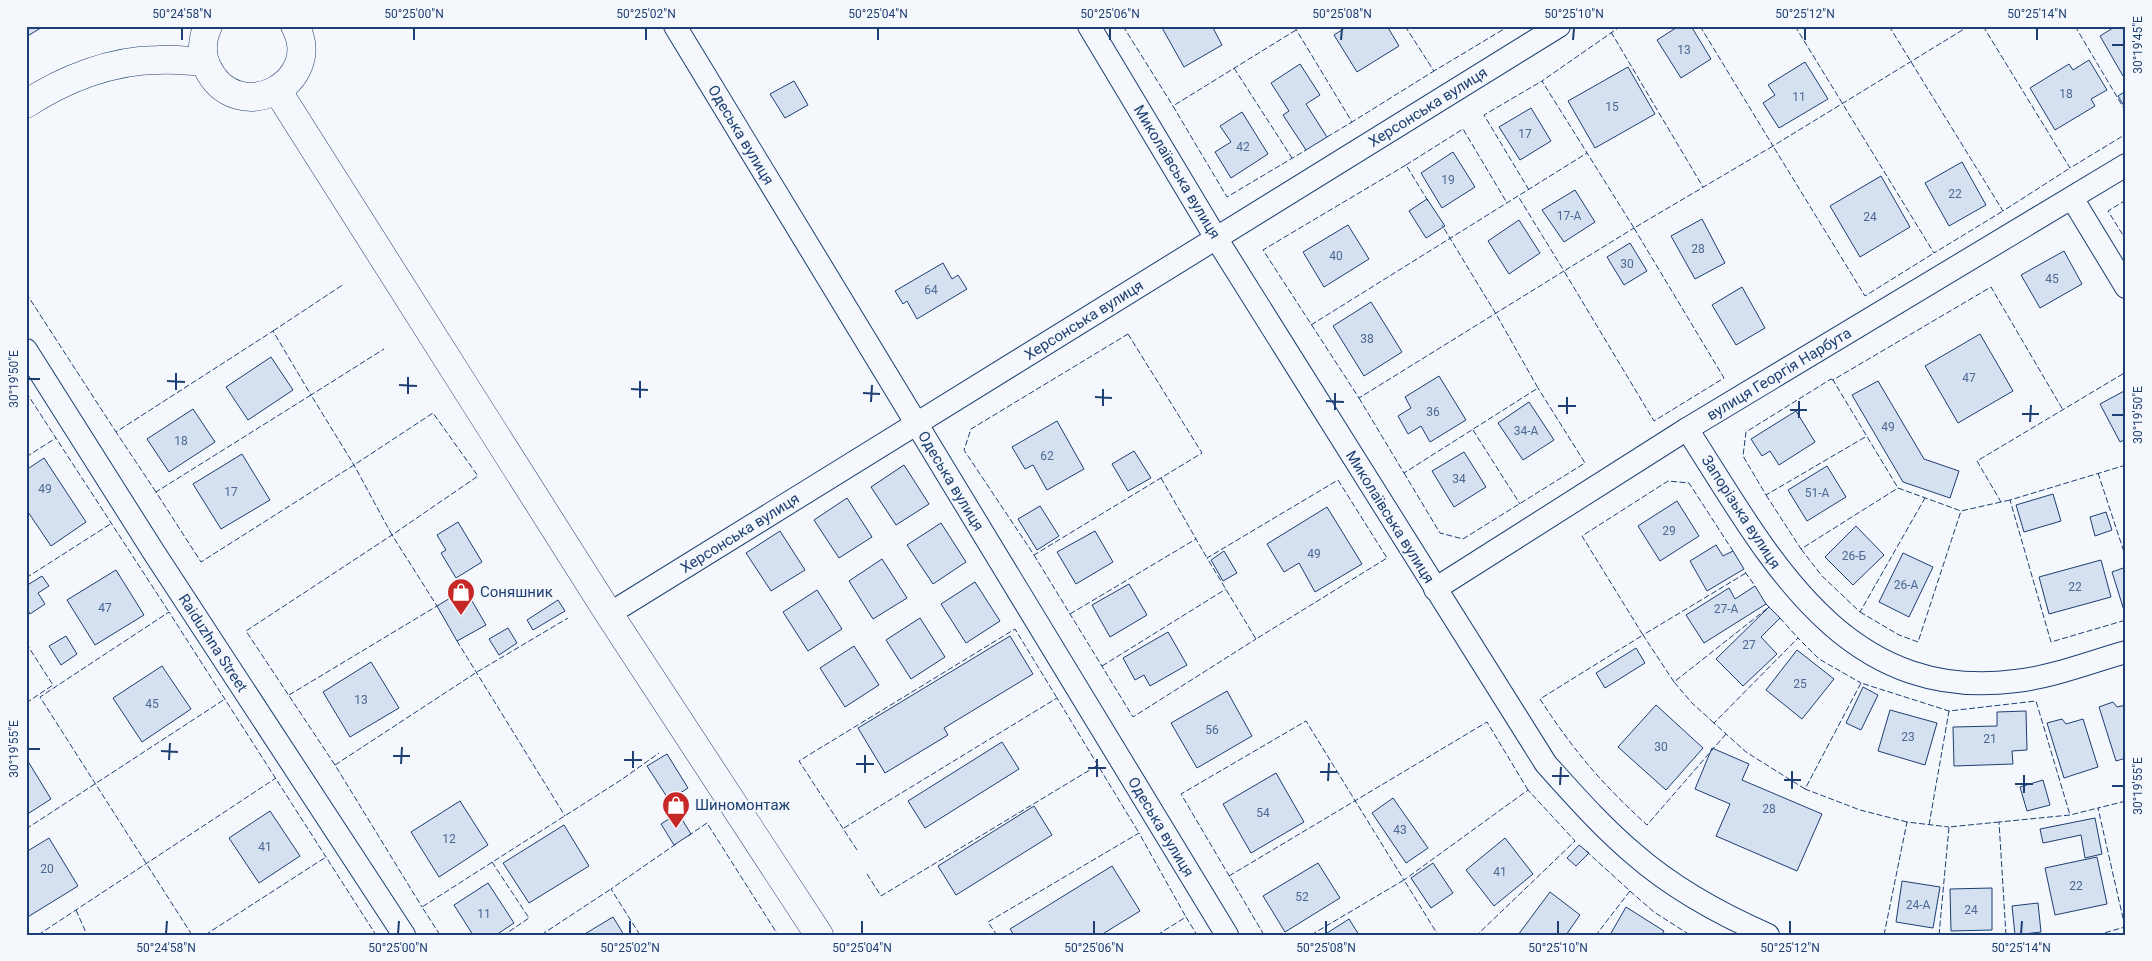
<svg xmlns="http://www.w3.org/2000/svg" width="2152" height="961" font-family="Roboto,sans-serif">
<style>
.building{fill:#d5e0f0;stroke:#1d3f73}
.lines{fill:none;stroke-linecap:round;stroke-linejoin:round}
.street-casing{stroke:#1d3f73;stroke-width:24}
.secondary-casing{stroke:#1d3f73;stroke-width:29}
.street{stroke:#f4f7fb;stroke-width:22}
.secondary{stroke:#f4f7fb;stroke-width:28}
.fence{stroke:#1d3f73;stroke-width:1;stroke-dasharray:6 2.5;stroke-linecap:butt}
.ticks{fill:none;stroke:#1d3f73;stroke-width:2}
.labels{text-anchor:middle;stroke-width:4;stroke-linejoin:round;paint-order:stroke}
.number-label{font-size:12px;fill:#4b6792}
.street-label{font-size:15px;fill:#1d3f73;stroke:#f4f7fb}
.poi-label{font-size:15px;fill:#1d3f73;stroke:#f4f7fb;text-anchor:start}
.neatline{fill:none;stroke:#1d3f73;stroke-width:2}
.ticks-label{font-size:12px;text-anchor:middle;fill:#1d3f73}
</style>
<rect width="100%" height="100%" fill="#f4f7fb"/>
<!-- building -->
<g class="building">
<polygon points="26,26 44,26 26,37"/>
<polygon points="1161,26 1212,26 1222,45 1184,67"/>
<polygon points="1348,26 1387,26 1399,46 1357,72 1334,35"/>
<polygon points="1679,26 1691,26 1711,59 1681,78 1657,40"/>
<polygon points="2116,26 2126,26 2126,74 2123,76 2100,36"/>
<polygon points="2089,60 2107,90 2091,99 2095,106 2055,130 2030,88 2069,64 2073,70"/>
<polygon points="1805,62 1828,99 1779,128 1763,103 1775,95 1768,85"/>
<polygon points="1300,64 1320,95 1306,104 1327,137 1306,150 1283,115 1289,111 1271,83"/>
<polygon points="1628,67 1655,114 1595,148 1568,101"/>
<polygon points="794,81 808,105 785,118 770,94"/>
<polygon points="2126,91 2126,109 2118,96"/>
<polygon points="1531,108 1551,141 1520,160 1499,127"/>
<polygon points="1242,112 1268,154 1231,178 1215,152 1231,142 1220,126"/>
<polygon points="1453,152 1475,187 1442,208 1421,173"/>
<polygon points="1962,162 1986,205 1949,226 1925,183"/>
<polygon points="1881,176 1910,227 1860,257 1830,206"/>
<polygon points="1575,190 1595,222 1564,242 1542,210"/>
<polygon points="1427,199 1445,226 1426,238 1409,211"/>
<polygon points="1702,219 1725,263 1695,279 1671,236"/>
<polygon points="1519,220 1540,253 1509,274 1488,241"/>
<polygon points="1348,225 1369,259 1324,287 1303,252"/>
<polygon points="1630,243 1647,271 1624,285 1607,257"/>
<polygon points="2064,251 2082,284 2040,308 2021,275"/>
<polygon points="943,263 952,279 958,275 967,289 917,319 907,301 903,304 895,291"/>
<polygon points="1742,287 1765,328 1736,345 1712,305"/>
<polygon points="1371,302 1402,352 1364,376 1333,326"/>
<polygon points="1980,334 2013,391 1958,423 1925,366"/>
<polygon points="271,357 293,390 248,420 226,387"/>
<polygon points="1439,376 1466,420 1430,442 1421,426 1408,434 1398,416 1411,408 1405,397"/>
<polygon points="1878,381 1924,459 1959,471 1950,498 1903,482 1852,395"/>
<polygon points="2126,390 2126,439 2120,442 2100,404"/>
<polygon points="1529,402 1554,440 1523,460 1498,423"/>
<polygon points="193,409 215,442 169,472 147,439"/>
<polygon points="1796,411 1815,442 1779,465 1770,451 1762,456 1751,439"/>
<polygon points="1057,421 1084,469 1047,490 1033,465 1025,469 1012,447"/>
<polygon points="1134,451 1151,478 1128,491 1112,464"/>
<polygon points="1464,452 1486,487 1454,507 1432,471"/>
<polygon points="242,454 270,500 221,529 193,484"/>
<polygon points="44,458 86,522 51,546 26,509 26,470"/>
<polygon points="904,465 929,504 896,525 871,487"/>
<polygon points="1827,466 1846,497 1807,521 1788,490"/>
<polygon points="2053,494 2061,521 2024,532 2016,505"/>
<polygon points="847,498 872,537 839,558 814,520"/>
<polygon points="1677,501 1699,536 1660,561 1638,526"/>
<polygon points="1040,506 1059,536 1037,550 1018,519"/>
<polygon points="1327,507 1362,564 1315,592 1299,563 1284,572 1267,544"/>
<polygon points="2106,512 2112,530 2095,536 2090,517"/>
<polygon points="458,522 482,562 456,578 441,553 446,550 437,535"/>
<polygon points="941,523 966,562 933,584 907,545"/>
<polygon points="1856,526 1884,555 1853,585 1825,557"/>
<polygon points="780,531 805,570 771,591 746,553"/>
<polygon points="1095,531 1113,562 1076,584 1057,552"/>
<polygon points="1716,545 1723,556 1733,551 1744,569 1707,591 1690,561"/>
<polygon points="1224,551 1237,573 1223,581 1211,560"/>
<polygon points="1903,553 1933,567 1909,617 1879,602"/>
<polygon points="882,559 907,598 873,619 849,581"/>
<polygon points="2101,560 2111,597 2049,614 2039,577"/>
<polygon points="2126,567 2126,617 2112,572"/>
<polygon points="116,570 144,615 95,645 67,600"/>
<polygon points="42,576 49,586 38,593 45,604 30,614 26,607 26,586"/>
<polygon points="975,582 1000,621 966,643 941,604"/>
<polygon points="1129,584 1147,615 1110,637 1092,605"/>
<polygon points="1755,586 1766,604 1704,643 1686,615 1729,588 1735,599"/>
<polygon points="465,589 486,625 457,641 437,606"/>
<polygon points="817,590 842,629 808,651 783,612"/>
<polygon points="558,600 565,611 533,630 527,620"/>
<polygon points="1769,607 1780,618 1761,637 1777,654 1743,686 1716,659"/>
<polygon points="920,618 945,657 911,679 886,640"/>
<polygon points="508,628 517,643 499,655 489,639"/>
<polygon points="1168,632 1187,665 1150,686 1144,675 1135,680 1123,658"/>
<polygon points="66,636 77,654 61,665 49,646"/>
<polygon points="1010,636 1033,674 944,728 948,735 885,773 858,728"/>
<polygon points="854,646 879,685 845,707 820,668"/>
<polygon points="1636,648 1645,663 1605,688 1596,673"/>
<polygon points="1797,650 1834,679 1802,719 1766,690"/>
<polygon points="371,662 399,708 350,737 323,692"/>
<polygon points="162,666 191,709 142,742 113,698"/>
<polygon points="1863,687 1878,695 1861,730 1846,723"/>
<polygon points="1227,691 1252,736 1197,768 1171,723"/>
<polygon points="2113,702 2117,707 2126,705 2126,758 2116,761 2099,707"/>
<polygon points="1656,705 1703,748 1666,790 1618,747"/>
<polygon points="1890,710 1937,723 1925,765 1878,751"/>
<polygon points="2026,711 2027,750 2012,751 2013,764 1954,766 1953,727 1997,726 1997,712"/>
<polygon points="2062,719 2066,724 2083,719 2098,767 2064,778 2047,723"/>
<polygon points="1002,742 1019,769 925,828 908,801"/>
<polygon points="1712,748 1749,764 1742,780 1822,814 1797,871 1716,836 1730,804 1695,789"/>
<polygon points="667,754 688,788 669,800 647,766"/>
<polygon points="26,758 51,799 26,815"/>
<polygon points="1276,773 1304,822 1251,853 1223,804"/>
<polygon points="2043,780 2050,805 2027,811 2020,787"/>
<polygon points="1393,798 1428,848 1406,863 1372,813"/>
<polygon points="460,801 488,845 439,877 411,832"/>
<polygon points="1034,806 1052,835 956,895 938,866"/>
<polygon points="270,811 300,856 259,883 229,838"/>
<polygon points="678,813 691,834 674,845 661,824"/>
<polygon points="2095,818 2102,854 2085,858 2081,835 2043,843 2040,829"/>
<polygon points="564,825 589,866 529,903 503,863"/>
<polygon points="49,838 78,886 26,918 26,852"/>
<polygon points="1505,838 1533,874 1494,906 1466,870"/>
<polygon points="1579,845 1589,853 1576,866 1567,858"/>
<polygon points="2097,857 2107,904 2055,915 2045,868"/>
<polygon points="1318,863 1340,898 1285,932 1263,896"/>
<polygon points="1433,863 1453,893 1431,908 1411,878"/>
<polygon points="1112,866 1140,911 1101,935 1014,935 1010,929"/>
<polygon points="1902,881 1940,887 1933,928 1896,922"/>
<polygon points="488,883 514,923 496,935 473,935 454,905"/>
<polygon points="1992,888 1992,930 1951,931 1950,889"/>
<polygon points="1550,892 1580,915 1566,935 1518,935"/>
<polygon points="2038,903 2041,932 2015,935 2012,906"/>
<polygon points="1626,907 1664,931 1662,935 1610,935"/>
<polygon points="613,917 624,935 583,935"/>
<polygon points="1349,919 1359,935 1324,935"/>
</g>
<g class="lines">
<!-- street casing -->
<g class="street-casing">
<g id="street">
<polyline points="675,26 1227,935"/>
<path d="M1089,26L1216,238L1546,764C1574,795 1602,827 1634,854C1674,889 1720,914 1768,935"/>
<polyline points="2072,198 2126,287"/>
<polyline points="26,350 153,551 404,935"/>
<path d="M1687,429C1767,553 1841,704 2016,681C2053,677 2090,662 2126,652"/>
<polyline points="1435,589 1687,429 2126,165"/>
<polyline points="609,614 1559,26"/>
</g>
</g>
<!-- secondary casing -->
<g class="secondary-casing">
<g id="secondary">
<path d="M208,26C202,38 201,55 207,67C237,130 326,82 295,26"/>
<polyline points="277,90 609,614 819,935"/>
<path d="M26,104C64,79 112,60 158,60C173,59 189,61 205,62"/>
</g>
</g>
<!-- street -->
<use href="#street" class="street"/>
<!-- secondary -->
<use href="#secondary" class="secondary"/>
<!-- fence -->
<g class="fence">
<polyline points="1123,26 1173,106"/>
<polyline points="1294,26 1352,122 1434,71"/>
<polyline points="1405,26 1434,71 1509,26"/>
<polyline points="1621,26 1542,81 1634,228 1773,146 1865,296 1934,253"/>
<polyline points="1700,26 1773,146 1969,26"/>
<polyline points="1795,26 1934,253 2003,211"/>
<polyline points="1889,26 2003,211 2070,168"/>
<polyline points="1983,26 2070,168 2126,134"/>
<polyline points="2075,26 2126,112"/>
<polyline points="1296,30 1173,106 1227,197 1306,150"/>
<polyline points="1611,32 1703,187"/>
<polyline points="1234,68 1292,158"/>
<polyline points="1327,137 1352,122"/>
<polyline points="1406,165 1463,129 1507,203"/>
<polyline points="1529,190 1484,115 1542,81"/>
<polyline points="2126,200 2108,211 2126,240"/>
<polyline points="1428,201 1406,165 1263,250 1359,398 1564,271 1518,196"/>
<polygon points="1634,228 1724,378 1654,421 1564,271"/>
<polyline points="26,293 116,432"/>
<polyline points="1311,325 1587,153"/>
<polyline points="273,331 344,284"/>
<polygon points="1128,334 1202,453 1034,555 964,450 971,429"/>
<polyline points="1833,380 1831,379 1746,432 1743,456 1766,495 1867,436"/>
<polyline points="26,392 169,612"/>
<polyline points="1359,398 1404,473 1538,388 1496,314 1442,225"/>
<polyline points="1473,430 1520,504"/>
<polyline points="26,457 56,438"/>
<polyline points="2126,465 2010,500 2051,642 2126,620"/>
<polyline points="1404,473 1440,533 1463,539 1585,463 1538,388"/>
<polyline points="2098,473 2126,558"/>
<polyline points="1161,478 1207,558"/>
<polygon points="1338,480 1387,558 1256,639 1207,558"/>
<polyline points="156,492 116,432 273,331 311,395 384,349"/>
<polyline points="1766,495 1801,549 1898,488"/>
<polyline points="2010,500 2001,502 1977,461 2126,372"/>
<polyline points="2001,502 1961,511 1898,488 1833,380 1991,287 2063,410"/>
<polyline points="392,535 354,465 311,395 156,492 201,562 354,465 433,413 478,476 392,535"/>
<polyline points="1801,549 1822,576 1860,612 1925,498"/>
<polyline points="1034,555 1133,717 1256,639"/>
<polyline points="1745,572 1755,586"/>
<polyline points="26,578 112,523"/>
<polyline points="1860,612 1899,635 1918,642 1961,511"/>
<polyline points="1070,614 1196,539"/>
<polyline points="1780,618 1798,638"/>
<polyline points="457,641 565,816"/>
<polyline points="26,643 53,685 26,703"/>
<polyline points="1102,666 1226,589"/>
<polyline points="1674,682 1643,635 1746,573"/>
<polyline points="289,695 437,606 392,535 246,631 335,765 422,907"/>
<polyline points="1714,723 1692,703 1674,682 1769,607 1766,604"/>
<path d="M1726,734L1647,825C1602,784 1573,750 1540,699L1643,635L1582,536L1668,481L1689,483L1733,551"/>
<polyline points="335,765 477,672 568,618"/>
<polyline points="1805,789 1746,752 1714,723 1798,638 1819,659 1861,683"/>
<polyline points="1907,822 1860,810 1805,789 1861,683 1949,711"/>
<polyline points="1929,825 1949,711 2036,701 2070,815"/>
<polyline points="844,828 1057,698 1139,833"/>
<polyline points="26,829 225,699"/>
<polyline points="688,836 707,823 778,935"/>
<polyline points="857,850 799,761 1015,629 1057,698"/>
<polyline points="1586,851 1630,891 1596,935"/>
<polyline points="492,862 529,918 504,935"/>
<polyline points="867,874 881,896 1098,765"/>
<polyline points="1229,876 1487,722 1528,790"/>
<polyline points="1630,891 1654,912 1690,935"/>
<polyline points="76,910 87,935"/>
<polyline points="2125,927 2098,808 2126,801"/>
<polyline points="38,935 276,778"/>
<polyline points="192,935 40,697 169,612 376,935"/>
<polyline points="205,935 326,857"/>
<polyline points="440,935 422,907 621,780 659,753"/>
<polyline points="541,935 611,889"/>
<polyline points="640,935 611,889 676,844"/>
<polyline points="994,935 996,934 988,922 1139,833 1186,917"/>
<polyline points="1157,935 1186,917 1197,935"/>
<polyline points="1264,935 1181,794 1306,721 1404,880 1528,790 1575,841 1477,935"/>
<polyline points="1311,935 1404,880 1438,935"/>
<polyline points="1884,935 1907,822 1949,827"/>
<polyline points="1939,935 1949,827 1999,822"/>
<polyline points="2006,935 1999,822 2070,815 2098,808"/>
<polyline points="2097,935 2125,927"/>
</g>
</g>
<!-- ticks -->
<path class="ticks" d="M182,40V28M414,40V28M646,40V28M878,40V28M1110,40V28M1341,40L1342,28M1573,40L1574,28M1805,40V28M2037,40V28M2112,45H2124M28,379H40M167,381L185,382M399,385L417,386M631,389L648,390M176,390V373M863,393L880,394M408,394V377M1095,397L1112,398M640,398V381M1326,401L1344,402M871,402L872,385M1103,406V389M1558,406H1576M1335,410V393M1790,410H1807M1567,414V397M2022,414H2039M2112,415H2124M1799,418V401M2030,422L2031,405M28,749H40M161,751L178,752M393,756H410M169,760L170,743M624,760H642M401,764L402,747M856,764H874M633,768V751M1088,768H1106M1320,772H1337M865,773V755M1552,776H1569M1097,777V759M1784,780H1801M1328,781L1329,763M2015,784H2033M1560,785L1561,767M2112,786H2124M1792,789V771M2024,793V775M166,934L167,921M398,934L399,921M630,934V921M862,934V921M1094,934V921M1326,934V921M1558,934V921M1790,934V921M2021,934L2022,921"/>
<!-- icons -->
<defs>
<g id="shop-pin" transform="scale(1.4375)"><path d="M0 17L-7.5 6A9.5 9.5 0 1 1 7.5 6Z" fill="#c62828" stroke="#f4f7fb"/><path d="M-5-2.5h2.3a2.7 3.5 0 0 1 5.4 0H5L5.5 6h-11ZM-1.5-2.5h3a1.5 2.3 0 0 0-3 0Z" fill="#fff"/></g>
</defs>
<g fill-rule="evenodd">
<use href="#shop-pin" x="461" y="592"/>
<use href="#shop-pin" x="676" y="805"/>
</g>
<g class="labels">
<!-- number labels -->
<g class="number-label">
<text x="1684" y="54">13</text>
<text x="2066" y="98">18</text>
<text x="1799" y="101">11</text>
<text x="1612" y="111">15</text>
<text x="1525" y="138">17</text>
<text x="1243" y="151">42</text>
<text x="1448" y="184">19</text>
<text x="1955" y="198">22</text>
<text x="1569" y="220">17-А</text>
<text x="1870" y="221">24</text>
<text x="1698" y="253">28</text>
<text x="1336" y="260">40</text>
<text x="1627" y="268">30</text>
<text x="2052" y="283">45</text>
<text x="931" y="294">64</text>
<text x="1367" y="343">38</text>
<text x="1969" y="382">47</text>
<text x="1433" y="416">36</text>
<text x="1888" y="431">49</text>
<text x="1526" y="435">34-А</text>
<text x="181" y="445">18</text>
<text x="1047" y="460">62</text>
<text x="1459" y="483">34</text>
<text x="45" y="493">49</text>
<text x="231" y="496">17</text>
<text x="1817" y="497">51-А</text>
<text x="1669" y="535">29</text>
<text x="1314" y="558">49</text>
<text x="1854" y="560">26-Б</text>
<text x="1906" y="589">26-А</text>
<text x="2075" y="591">22</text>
<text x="105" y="612">47</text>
<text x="1726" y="613">27-А</text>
<text x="1749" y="649">27</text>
<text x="1800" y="688">25</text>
<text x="361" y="704">13</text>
<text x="152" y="708">45</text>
<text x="1212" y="734">56</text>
<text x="1908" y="741">23</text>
<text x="1990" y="743">21</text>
<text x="1661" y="751">30</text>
<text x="1769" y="813">28</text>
<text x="1263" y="817">54</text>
<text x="1400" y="834">43</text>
<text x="449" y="843">12</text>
<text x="265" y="851">41</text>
<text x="47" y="873">20</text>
<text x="1500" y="876">41</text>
<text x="2076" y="890">22</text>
<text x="1302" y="901">52</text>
<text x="1918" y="909">24-А</text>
<text x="1971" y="914">24</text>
<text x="484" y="918">11</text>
</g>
<!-- street labels -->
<g class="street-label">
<text transform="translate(1428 107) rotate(-32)" y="5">Херсонська вулиця</text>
<text transform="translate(741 135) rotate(59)" y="5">Одеська вулиця</text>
<text transform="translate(1177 172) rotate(59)" y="5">Миколаївська вулиця</text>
<text transform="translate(1084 320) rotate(-32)" y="5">Херсонська вулиця</text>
<text transform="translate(1779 374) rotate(-31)" y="5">вулиця Георгія Нарбута</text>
<text transform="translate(951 481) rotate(59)" y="5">Одеська вулиця</text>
<text transform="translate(1741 512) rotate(57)" y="5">Запорізька вулиця</text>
<text transform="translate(1390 517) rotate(58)" y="5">Миколаївська вулиця</text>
<text transform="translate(740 533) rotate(-32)" y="5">Херсонська вулиця</text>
<text transform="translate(213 643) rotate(57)" y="5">Raiduzhna Street</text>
<text transform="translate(1161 827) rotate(59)" y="5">Одеська вулиця</text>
</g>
<!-- poi labels -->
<g class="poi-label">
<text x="480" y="597">Соняшник</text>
<text x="695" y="810">Шиномонтаж</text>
</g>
</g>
<!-- border -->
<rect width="2152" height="961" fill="none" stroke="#f4f7fb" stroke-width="55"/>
<rect x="28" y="28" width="2096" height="906" class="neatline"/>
<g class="ticks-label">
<text x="182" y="18">50°24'58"N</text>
<text x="414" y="18">50°25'00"N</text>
<text x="646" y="18">50°25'02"N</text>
<text x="878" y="18">50°25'04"N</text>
<text x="1110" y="18">50°25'06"N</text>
<text x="1342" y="18">50°25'08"N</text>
<text x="1574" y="18">50°25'10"N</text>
<text x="1805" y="18">50°25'12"N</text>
<text x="2037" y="18">50°25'14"N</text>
<text transform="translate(2138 45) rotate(-90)" y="4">30°19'45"E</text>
<text transform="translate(14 379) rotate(-90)" y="4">30°19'50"E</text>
<text transform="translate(2138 415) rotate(-90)" y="4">30°19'50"E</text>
<text transform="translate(14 749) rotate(-90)" y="4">30°19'55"E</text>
<text transform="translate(2138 786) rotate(-90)" y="4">30°19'55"E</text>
<text x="166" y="952">50°24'58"N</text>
<text x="398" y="952">50°25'00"N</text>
<text x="630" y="952">50°25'02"N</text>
<text x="862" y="952">50°25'04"N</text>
<text x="1094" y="952">50°25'06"N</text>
<text x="1326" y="952">50°25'08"N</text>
<text x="1558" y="952">50°25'10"N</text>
<text x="1790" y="952">50°25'12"N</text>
<text x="2021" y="952">50°25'14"N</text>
</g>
</svg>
